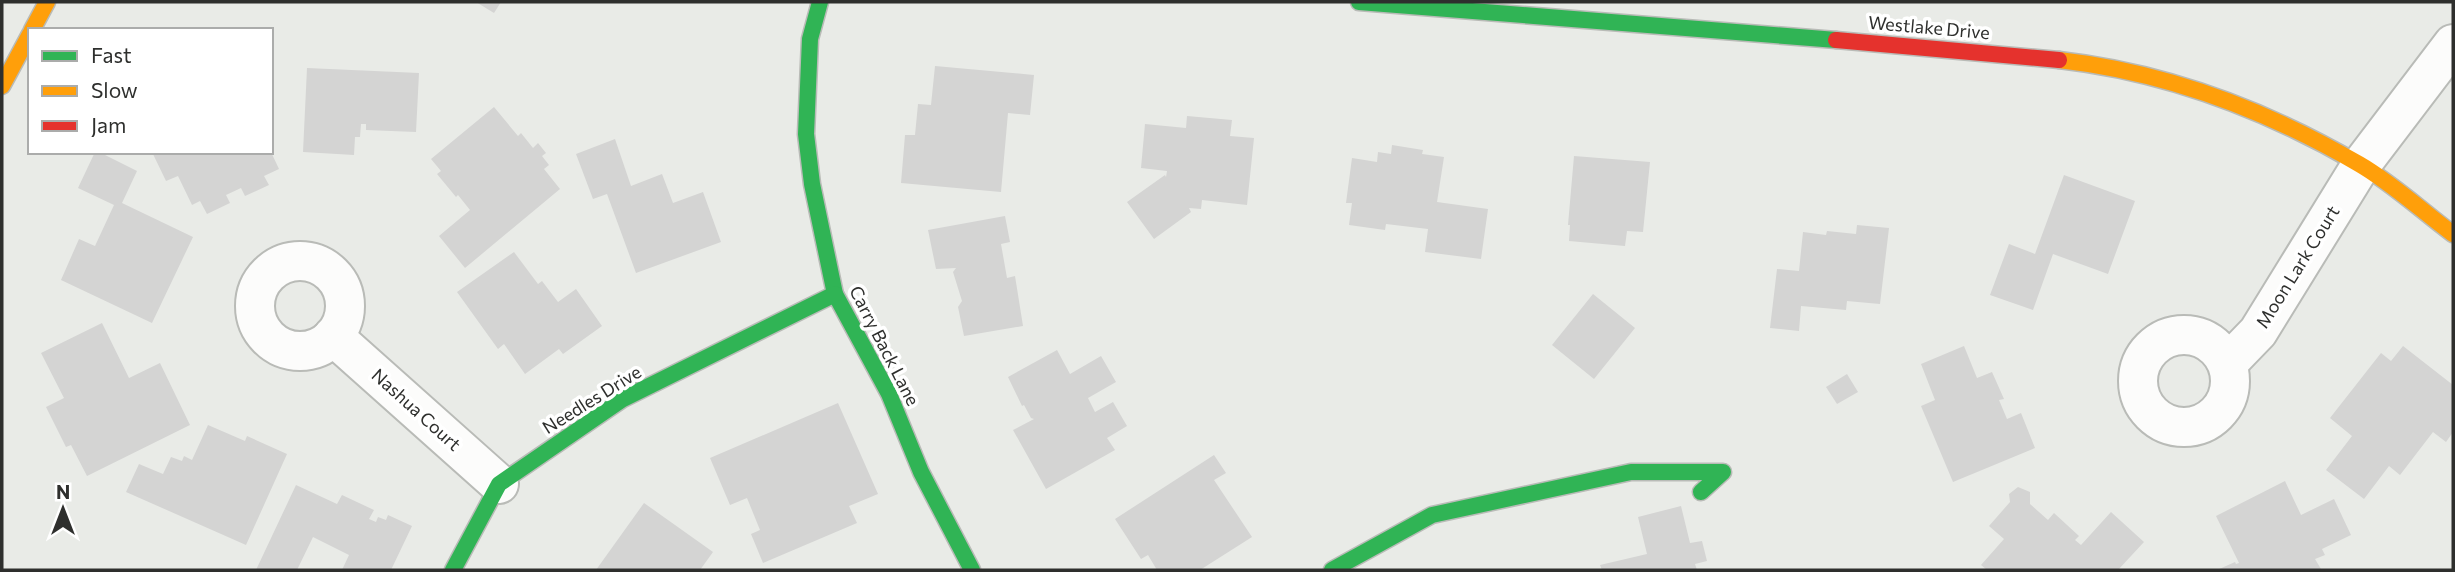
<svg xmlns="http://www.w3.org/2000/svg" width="2455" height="572" font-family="Commissioner,sans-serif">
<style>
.building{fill:#d4d4d3}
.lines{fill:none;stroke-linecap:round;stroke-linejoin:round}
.street-casing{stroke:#b9bbb7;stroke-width:42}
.fast-casing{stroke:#b9bbb7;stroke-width:19}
.slow-casing{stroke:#b9bbb7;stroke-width:19}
.jam-casing{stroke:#b9bbb7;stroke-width:19}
.street{stroke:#fcfcfb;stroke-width:38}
.fast{stroke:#30b455;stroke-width:16}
.slow{stroke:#ff9f0a;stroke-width:16}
.jam{stroke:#e5322d;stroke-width:16}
.labels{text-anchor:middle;stroke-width:7;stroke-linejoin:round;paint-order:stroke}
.street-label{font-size:18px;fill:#2e2f2d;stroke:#fff}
</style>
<rect width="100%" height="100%" fill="#e9ebe7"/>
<!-- building -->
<g class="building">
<polygon points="476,2 501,2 494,13"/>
<polygon points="935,66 1034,75 1030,115 1008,113 1001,192 901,183 905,135 915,135 918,104 931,105"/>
<polygon points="307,68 419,73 416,132 366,130 366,124 361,124 360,137 355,137 354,155 303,152"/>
<polygon points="494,107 518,136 521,133 533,148 538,143 546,153 542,156 549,165 544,169 560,189 465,268 439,236 470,210 458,195 456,197 437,174 441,171 431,159"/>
<polygon points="1187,116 1232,120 1230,136 1254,138 1247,205 1202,200 1201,209 1189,208 1191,212 1154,239 1127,202 1165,175 1166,177 1167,171 1141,168 1145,124 1186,128"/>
<polygon points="615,139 631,186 662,174 673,203 703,192 721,242 636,273 607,194 593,199 576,154"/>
<polygon points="1392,145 1423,150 1422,154 1444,157 1437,202 1488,209 1481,259 1425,252 1428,229 1386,224 1385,230 1349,225 1352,203 1346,203 1352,158 1377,162 1378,152 1391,154"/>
<polygon points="95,152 99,152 137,171 122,203 193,237 152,323 61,280 79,239 95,246 114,205 78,188"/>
<polygon points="152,152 271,152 279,169 264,176 269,185 245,196 241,188 226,195 230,203 207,214 200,201 192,205 178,176 166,181"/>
<polygon points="1574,156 1650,162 1643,232 1627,231 1625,246 1569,241 1570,225 1568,225"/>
<polygon points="2064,175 2135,201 2108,274 2053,254 2033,310 1990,295 2009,244 2035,254"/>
<polygon points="1005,216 1010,242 1001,244 1007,278 1015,276 1023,326 964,336 958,307 962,301 953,272 956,268 936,269 928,230"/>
<polygon points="1857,225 1889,228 1880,304 1847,301 1846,310 1801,306 1799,331 1770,328 1777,269 1799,271 1803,232 1826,235 1827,231 1856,234"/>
<polygon points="514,252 538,284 542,281 558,302 576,289 602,326 563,354 559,349 525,374 504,344 498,349 457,292"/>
<polygon points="1593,294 1635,328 1594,379 1552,345"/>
<polygon points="102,323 129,378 160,363 190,425 87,476 71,445 66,447 46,407 64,398 41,353"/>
<polygon points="1964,346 1977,378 1992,372 2004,399 1999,400 2007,419 2021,413 2035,448 1953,482 1921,406 1935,400 1921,364"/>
<polygon points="2403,346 2453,385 2453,432 2446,442 2433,432 2400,475 2389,466 2364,499 2326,470 2352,436 2330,418 2381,353 2391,361"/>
<polygon points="1057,350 1070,374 1101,356 1116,382 1088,398 1095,412 1113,402 1127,426 1107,438 1115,450 1046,489 1013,430 1034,419 1031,418 1024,405 1022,406 1008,377"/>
<polygon points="1847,374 1858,392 1837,404 1826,387"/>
<polygon points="838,403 878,494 849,506 857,523 763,563 751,534 760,530 747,498 730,505 710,458"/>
<polygon points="208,425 245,441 247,436 287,454 246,545 126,492 139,464 163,474 171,457 182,461 184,456 192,460"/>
<polygon points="1214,455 1226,473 1214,480 1252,537 1200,570 1157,570 1148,555 1141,559 1115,519"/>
<polygon points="2285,481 2301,515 2334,499 2351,535 2322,549 2325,555 2315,559 2321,569 2319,570 2217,570 2235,562 2236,564 2239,563 2216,516"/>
<polygon points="296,485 337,504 342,495 374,510 369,519 376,522 378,517 386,520 388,515 412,526 391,570 342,570 349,555 313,537 297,570 256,570"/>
<polygon points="2018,487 2030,492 2030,504 2048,520 2054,513 2079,536 2075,540 2081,545 2111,512 2144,542 2118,570 1987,570 1981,565 2004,539 1989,526 2010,502 2009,494"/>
<polygon points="644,503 713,552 700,570 596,570"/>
<polygon points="1681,506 1690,543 1702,541 1707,561 1695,564 1697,570 1602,570 1600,565 1647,554 1638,517"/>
</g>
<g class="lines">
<!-- street casing -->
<g class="street-casing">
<g id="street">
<circle cx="300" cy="306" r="45"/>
<circle cx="2184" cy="381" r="46"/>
<polyline points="333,336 499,484"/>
<polyline points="2228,363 2258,332 2361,165 2453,44"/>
</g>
</g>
<!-- fast casing -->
<g class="fast-casing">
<g id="fast">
<polyline points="820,2 810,39 806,134 812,184 835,294 889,394 921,472 972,570"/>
<polyline points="1359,2 1836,40"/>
<polyline points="453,570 499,484 623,399 835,294"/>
<polyline points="1332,570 1432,515 1631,472 1723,472 1701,492"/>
</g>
</g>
<!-- slow casing -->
<g class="slow-casing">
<g id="slow">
<polyline points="32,30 47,2"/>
<path d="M2059,60C2165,72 2268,111 2359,164C2392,183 2422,211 2453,234"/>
<polyline points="2,86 30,34"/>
</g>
</g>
<!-- jam casing -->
<g class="jam-casing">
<polyline id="jam" points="1836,40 2059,60"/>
</g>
<!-- street -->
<use href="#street" class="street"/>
<!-- fast -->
<use href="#fast" class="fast"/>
<!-- slow -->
<use href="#slow" class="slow"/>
<!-- jam -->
<use href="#jam" class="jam"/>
</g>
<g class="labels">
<!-- street labels -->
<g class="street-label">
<text transform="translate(1929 28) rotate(5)" y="6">Westlake Drive</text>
<text transform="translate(2298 267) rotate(-58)" y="6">Moon Lark Court</text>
<text transform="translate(884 346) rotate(63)" y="6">Carry Back Lane</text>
<text transform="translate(592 400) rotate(-32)" y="6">Needles Drive</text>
<text transform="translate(416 410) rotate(42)" y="6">Nashua Court</text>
</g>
</g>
<!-- border -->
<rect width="2455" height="572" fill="none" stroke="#2e2f2d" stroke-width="7"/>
<!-- legend -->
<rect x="28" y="28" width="245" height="126" fill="#ffffff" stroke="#abacab" stroke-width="2"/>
<rect x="42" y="51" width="35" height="10" fill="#30b455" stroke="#abacab" stroke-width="2"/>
<text x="91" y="63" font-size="21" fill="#2e2f2d">Fast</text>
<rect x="42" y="86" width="35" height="10" fill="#ff9f0a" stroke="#abacab" stroke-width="2"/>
<text x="91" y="98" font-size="21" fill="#2e2f2d">Slow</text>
<rect x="42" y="121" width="35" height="10" fill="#e5322d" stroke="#abacab" stroke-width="2"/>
<text x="91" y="133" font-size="21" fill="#2e2f2d">Jam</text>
<!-- north arrow -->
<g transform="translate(63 509)" stroke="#ffffff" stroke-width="5" paint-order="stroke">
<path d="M0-5L12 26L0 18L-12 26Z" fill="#2e2f2d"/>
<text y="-10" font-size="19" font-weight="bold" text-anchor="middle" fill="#2e2f2d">N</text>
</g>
</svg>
